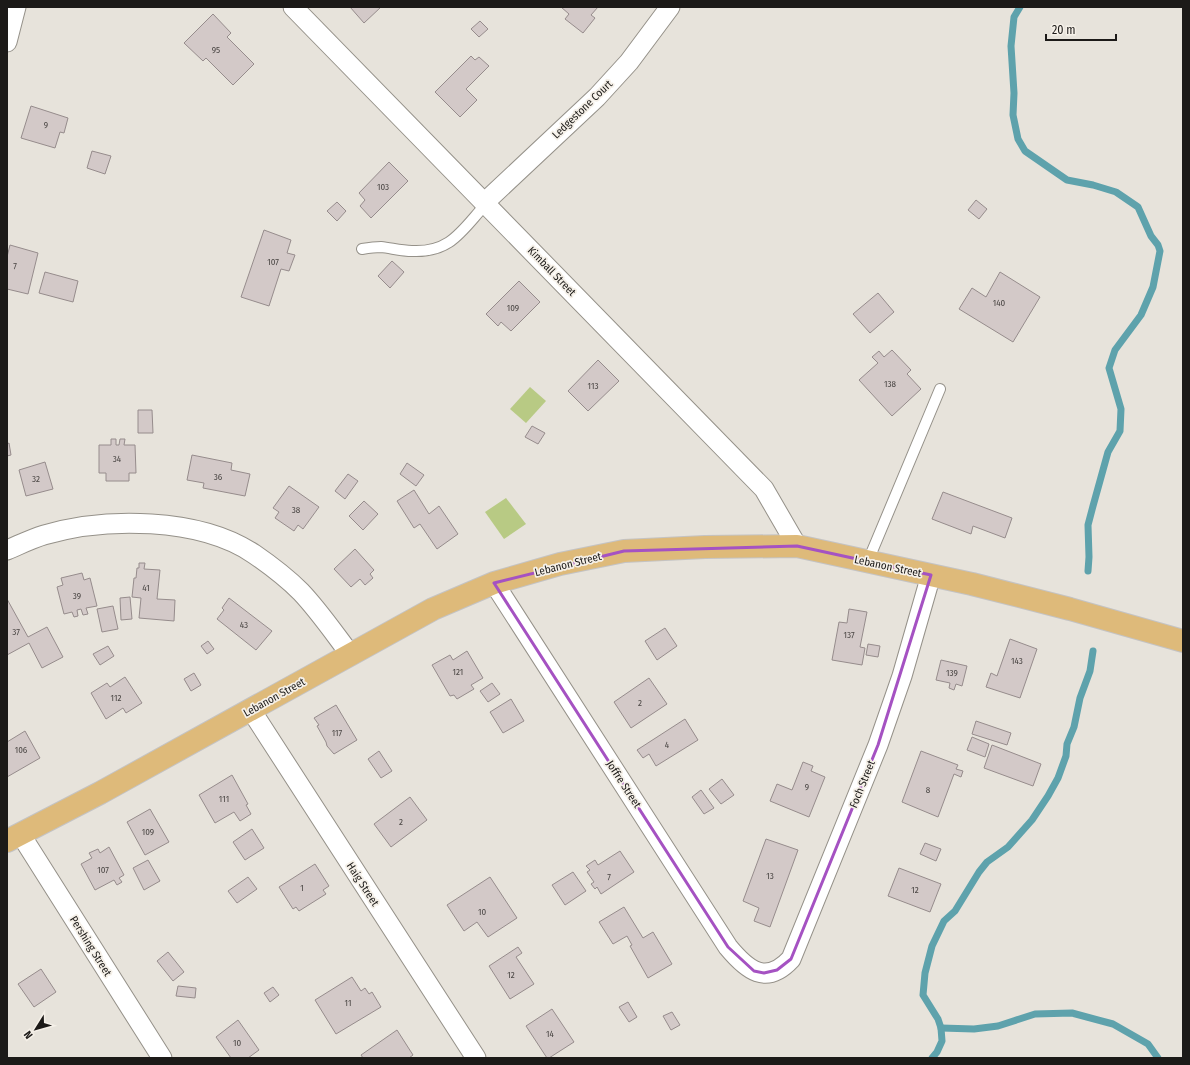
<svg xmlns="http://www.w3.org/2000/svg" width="1190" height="1065" font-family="'Fira Sans Condensed',sans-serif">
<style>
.green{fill:#b8ca84}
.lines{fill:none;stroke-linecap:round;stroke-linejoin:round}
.stream{stroke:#5ea2ac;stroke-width:7}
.building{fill:#d3c9c8;stroke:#968c8c}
.service-casing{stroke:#959189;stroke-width:12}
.minor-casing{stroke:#959189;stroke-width:21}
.trunk-casing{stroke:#c4c3c3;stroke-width:24}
.service{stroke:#fff;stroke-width:10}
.minor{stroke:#fff;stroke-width:19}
.trunk{stroke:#deba7a;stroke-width:22}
.marked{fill:none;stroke:#a552c2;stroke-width:3;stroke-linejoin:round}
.labels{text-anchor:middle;stroke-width:3.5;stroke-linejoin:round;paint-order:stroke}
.number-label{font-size:9px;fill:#4a4644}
.street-label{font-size:11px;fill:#1c1a18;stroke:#f5f0e8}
</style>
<rect width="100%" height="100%" fill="#e7e3db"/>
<!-- green -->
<g class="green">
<polygon points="530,387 546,401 526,423 510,409"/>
<polygon points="506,498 526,524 504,539 485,512"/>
</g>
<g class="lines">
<!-- stream -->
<g class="stream">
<polyline points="1020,7 1014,17 1011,46 1014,93 1013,115 1018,139 1025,151 1067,180 1093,185 1116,192 1138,207 1151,236 1158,245 1160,251 1153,287 1141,315 1115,350 1109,368 1121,409 1120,431 1108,452 1093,506 1088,525 1089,557 1088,571"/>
<polyline points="941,1028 974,1029 998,1026 1035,1014 1072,1013 1113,1024 1148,1044 1158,1058"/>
<polyline points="932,1058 937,1052 942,1041 941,1028 938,1019 923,995 925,973 932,946 944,921 955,911 979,872 987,862 1008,847 1032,820 1048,796 1058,778 1066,756 1067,744 1074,727 1080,698 1090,671 1093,651"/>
</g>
</g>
<!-- building -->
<g class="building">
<polygon points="350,7 381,7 364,23"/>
<polygon points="561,7 598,7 591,15 595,18 583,33 565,19 569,14"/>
<polygon points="213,14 231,33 227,37 254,64 233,85 206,58 203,61 184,43"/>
<polygon points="480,21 488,29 479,37 471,29"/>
<polygon points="471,56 475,60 479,57 489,66 466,89 477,100 460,117 435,92"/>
<polygon points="31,106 68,118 64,133 60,132 55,148 21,138"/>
<polygon points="92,151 111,156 105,174 87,168"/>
<polygon points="389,162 408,181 371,218 360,206 365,200 359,193"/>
<polygon points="976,200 987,209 979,219 968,210"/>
<polygon points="337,202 346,211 337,221 327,211"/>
<polygon points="264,230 291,240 287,253 295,255 289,271 281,269 269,306 241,297"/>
<polygon points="10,245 38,253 28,294 7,289 7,257"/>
<polygon points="392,261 404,272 390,288 378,276"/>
<polygon points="45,272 78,281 73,302 39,293"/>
<polygon points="1000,272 1040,297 1013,342 959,309 972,288 986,297"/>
<polygon points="519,281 540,302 511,331 501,322 498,326 486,314"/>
<polygon points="878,293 894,312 870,333 853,314"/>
<polygon points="892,350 911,370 907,374 921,389 892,416 859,380 878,363 872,357 879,351 884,357"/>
<polygon points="598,360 619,381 588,411 568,391"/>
<polygon points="138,410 152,410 153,433 138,433"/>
<polygon points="532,426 545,433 538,444 525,437"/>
<polygon points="111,439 116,439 116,445 119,445 120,439 125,439 124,445 135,445 136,473 129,473 129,481 106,481 106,473 99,473 99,445 111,445"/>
<polygon points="9,443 11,455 7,456 7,444"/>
<polygon points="192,455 232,463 231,470 250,474 245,496 203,488 204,483 187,480"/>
<polygon points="45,462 53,489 26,496 19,470"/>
<polygon points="407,463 424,475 416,486 400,474"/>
<polygon points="348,474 358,481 345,499 335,491"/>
<polygon points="289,486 319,507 303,529 298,525 294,531 275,518 279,512 273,508"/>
<polygon points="414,490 429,514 439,506 458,534 437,549 420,524 414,528 397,501"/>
<polygon points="943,492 1012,518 1005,538 973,526 971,534 932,519"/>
<polygon points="364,501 378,514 363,530 349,516"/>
<polygon points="355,549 374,570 370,574 373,578 365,585 360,579 351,587 334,569"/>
<polygon points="139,563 145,563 144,569 160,570 157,599 175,600 174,621 139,618 141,598 132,597 134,578 136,578 137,568 139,568"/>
<polygon points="82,573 84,580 90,578 97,606 86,608 88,614 83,615 81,609 77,610 78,616 74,617 72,612 64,614 57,587 63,585 61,578"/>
<polygon points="130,597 132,619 121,620 120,598"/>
<polygon points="229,598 272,631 256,650 217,619 224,610 222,608"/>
<polygon points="7,599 28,637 47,627 63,657 42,668 29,643 7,655"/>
<polygon points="113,606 118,629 102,632 97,609"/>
<polygon points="849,609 867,612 860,647 865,648 862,665 832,660 839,622 847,623"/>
<polygon points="665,628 677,646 657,660 645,641"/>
<polygon points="1010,639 1037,649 1020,698 986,687 991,673 997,676"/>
<polygon points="208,641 214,649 207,654 201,646"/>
<polygon points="868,644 880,646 878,657 866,655"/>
<polygon points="108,646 114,656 100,665 93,654"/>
<polygon points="467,651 483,678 471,685 474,689 457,699 454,695 450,696 432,665 450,655 453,660"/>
<polygon points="941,660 967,666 962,686 956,684 954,690 949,688 950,683 936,680"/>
<polygon points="194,673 201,685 191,691 184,679"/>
<polygon points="125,677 142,703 126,713 123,708 106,719 91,693 107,683 110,687"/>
<polygon points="649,678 667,704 631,728 614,702"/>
<polygon points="492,683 500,694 488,702 480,691"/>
<polygon points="511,699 524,721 503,733 490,712"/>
<polygon points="336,705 357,740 334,754 327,746 326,742 317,726 319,725 314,718"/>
<polygon points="685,719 698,740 656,766 649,754 643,758 637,750"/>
<polygon points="976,721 1011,733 1007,745 972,734"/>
<polygon points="25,731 40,758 7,777 7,742"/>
<polygon points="972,737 989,744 985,757 967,750"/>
<polygon points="992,745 1041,764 1033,786 984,768"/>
<polygon points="379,751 392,771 381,778 368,759"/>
<polygon points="921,751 958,765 956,769 963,771 961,777 954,774 938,817 902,802"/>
<polygon points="803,762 813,766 811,771 825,777 809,817 770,801 777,784 792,790"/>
<polygon points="232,775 248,804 246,805 251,814 240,821 234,812 215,823 199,795"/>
<polygon points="722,779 734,795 721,804 709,789"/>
<polygon points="701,790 714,808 704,814 692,797"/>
<polygon points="410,797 427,820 391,847 374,824"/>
<polygon points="150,809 169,842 145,855 127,822"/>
<polygon points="252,829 264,848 245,860 233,842"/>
<polygon points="766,839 798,850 770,927 754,921 759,908 743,901"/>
<polygon points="925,843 941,849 936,861 920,854"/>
<polygon points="109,847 124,875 119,878 122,882 117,885 114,880 95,890 81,864 92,858 89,853 98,849 100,853"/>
<polygon points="620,851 634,872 601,894 597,887 595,889 591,884 594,882 587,872 590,870 586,866 595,860 598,865"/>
<polygon points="148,860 160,881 144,890 133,868"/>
<polygon points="315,864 329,886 323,890 326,894 299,911 296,907 293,909 279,887"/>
<polygon points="899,868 941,884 930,912 888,896"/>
<polygon points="573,872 586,891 565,905 552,885"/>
<polygon points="248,877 257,889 237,903 228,891"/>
<polygon points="490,877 517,918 488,937 477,922 464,931 447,905"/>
<polygon points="624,907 643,938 653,932 672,964 648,978 630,946 632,945 627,936 613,944 599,922"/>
<polygon points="518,947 522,953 516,957 534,984 510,999 489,966"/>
<polygon points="168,952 184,972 173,981 157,961"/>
<polygon points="41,969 56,992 34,1007 18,984"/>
<polygon points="352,977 361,991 365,988 369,994 372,992 381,1007 336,1034 315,1000"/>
<polygon points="178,986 196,988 195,998 176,996"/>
<polygon points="273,987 279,995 270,1002 264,993"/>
<polygon points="628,1002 637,1017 629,1022 619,1007"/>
<polygon points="552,1009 574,1042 549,1058 547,1058 526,1026"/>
<polygon points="672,1012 680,1025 671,1030 663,1016"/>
<polygon points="238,1020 259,1050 248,1058 231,1058 216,1037"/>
<polygon points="397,1030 413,1055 409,1058 363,1058 361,1055"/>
</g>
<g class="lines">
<!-- service casing -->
<g class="service-casing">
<g id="service">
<path d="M362,249C368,248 375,247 381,247C391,248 401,251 412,251C451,253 462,230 486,204"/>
<polyline points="868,561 940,389"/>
</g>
</g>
<!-- minor casing -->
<g class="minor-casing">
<g id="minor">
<polyline points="293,7 764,489 797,546"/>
<polyline points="7,42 16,7"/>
<polyline points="484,203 597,97 629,62 670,7"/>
<path d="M7,550C19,545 31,539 44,535C105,517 199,517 254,554C270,565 287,578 301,592C319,611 334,633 350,654"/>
<path d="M494,583L728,947C747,970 766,986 791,959L878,745L902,676L931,575"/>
<polyline points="251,710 476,1058"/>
<polyline points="21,835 162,1058"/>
</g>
</g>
<!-- trunk casing -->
<g class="trunk-casing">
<polyline id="trunk" points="7,841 100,793 433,609 494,583 560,564 624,551 705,547 797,546 972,584 1070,609 1183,641"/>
</g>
<!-- service -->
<use href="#service" class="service"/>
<!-- minor -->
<use href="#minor" class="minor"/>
<!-- trunk -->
<use href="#trunk" class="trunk"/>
</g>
<!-- marked area -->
<path class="marked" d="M797,546L931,575L878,745L791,959L777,970L764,973L754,971L728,947L494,583L624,551Z"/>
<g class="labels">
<!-- number labels -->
<g class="number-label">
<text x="216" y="53">95</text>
<text x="46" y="128">9</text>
<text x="383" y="190">103</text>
<text x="273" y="265">107</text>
<text x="15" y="269">7</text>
<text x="999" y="306">140</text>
<text x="513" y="311">109</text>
<text x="890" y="387">138</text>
<text x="593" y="389">113</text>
<text x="117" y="462">34</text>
<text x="218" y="480">36</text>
<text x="36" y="482">32</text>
<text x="296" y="513">38</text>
<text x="146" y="591">41</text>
<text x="77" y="599">39</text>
<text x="244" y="628">43</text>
<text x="16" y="635">37</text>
<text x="849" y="638">137</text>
<text x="1017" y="664">143</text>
<text x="458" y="675">121</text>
<text x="952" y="676">139</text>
<text x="116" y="701">112</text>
<text x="640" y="706">2</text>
<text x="337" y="736">117</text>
<text x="667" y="748">4</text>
<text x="21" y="753">106</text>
<text x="807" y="790">9</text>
<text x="928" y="793">8</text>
<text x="224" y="802">111</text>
<text x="401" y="825">2</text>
<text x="148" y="835">109</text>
<text x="103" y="873">107</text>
<text x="770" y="879">13</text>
<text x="609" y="880">7</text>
<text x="302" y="891">1</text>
<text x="915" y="893">12</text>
<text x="482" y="915">10</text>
<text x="511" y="978">12</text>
<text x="348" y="1006">11</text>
<text x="550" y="1037">14</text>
<text x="237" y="1046">10</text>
</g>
<!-- street labels -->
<g class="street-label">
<text transform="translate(582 109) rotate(-44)" y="4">Ledgestone Court</text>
<text transform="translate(552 271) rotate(46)" y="4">Kimball Street</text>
<text transform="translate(568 564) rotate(-14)" y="4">Lebanon Street</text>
<text transform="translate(888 566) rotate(12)" y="4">Lebanon Street</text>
<text transform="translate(274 697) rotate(-29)" y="4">Lebanon Street</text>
<text transform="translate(624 784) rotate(57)" y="4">Joffre Street</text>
<text transform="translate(862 784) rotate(-68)" y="4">Foch Street</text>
<text transform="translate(363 884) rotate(57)" y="4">Haig Street</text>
<text transform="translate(91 946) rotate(58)" y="4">Pershing Street</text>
</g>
</g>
<!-- border -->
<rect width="1190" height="1065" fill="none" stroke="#1c1a18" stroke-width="16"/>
<!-- north arrow -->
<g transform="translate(36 1029) rotate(233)" stroke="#f5f0e8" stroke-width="3" paint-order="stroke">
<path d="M0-3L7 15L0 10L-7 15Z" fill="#1c1a18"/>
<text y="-6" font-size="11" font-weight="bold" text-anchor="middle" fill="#1c1a18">N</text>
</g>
<!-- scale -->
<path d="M1046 34v6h70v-6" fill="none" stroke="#1c1a18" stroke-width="2"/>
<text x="1052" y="34" font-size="12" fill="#1c1a18" stroke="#f5f0e8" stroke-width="3" paint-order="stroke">20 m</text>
</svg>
